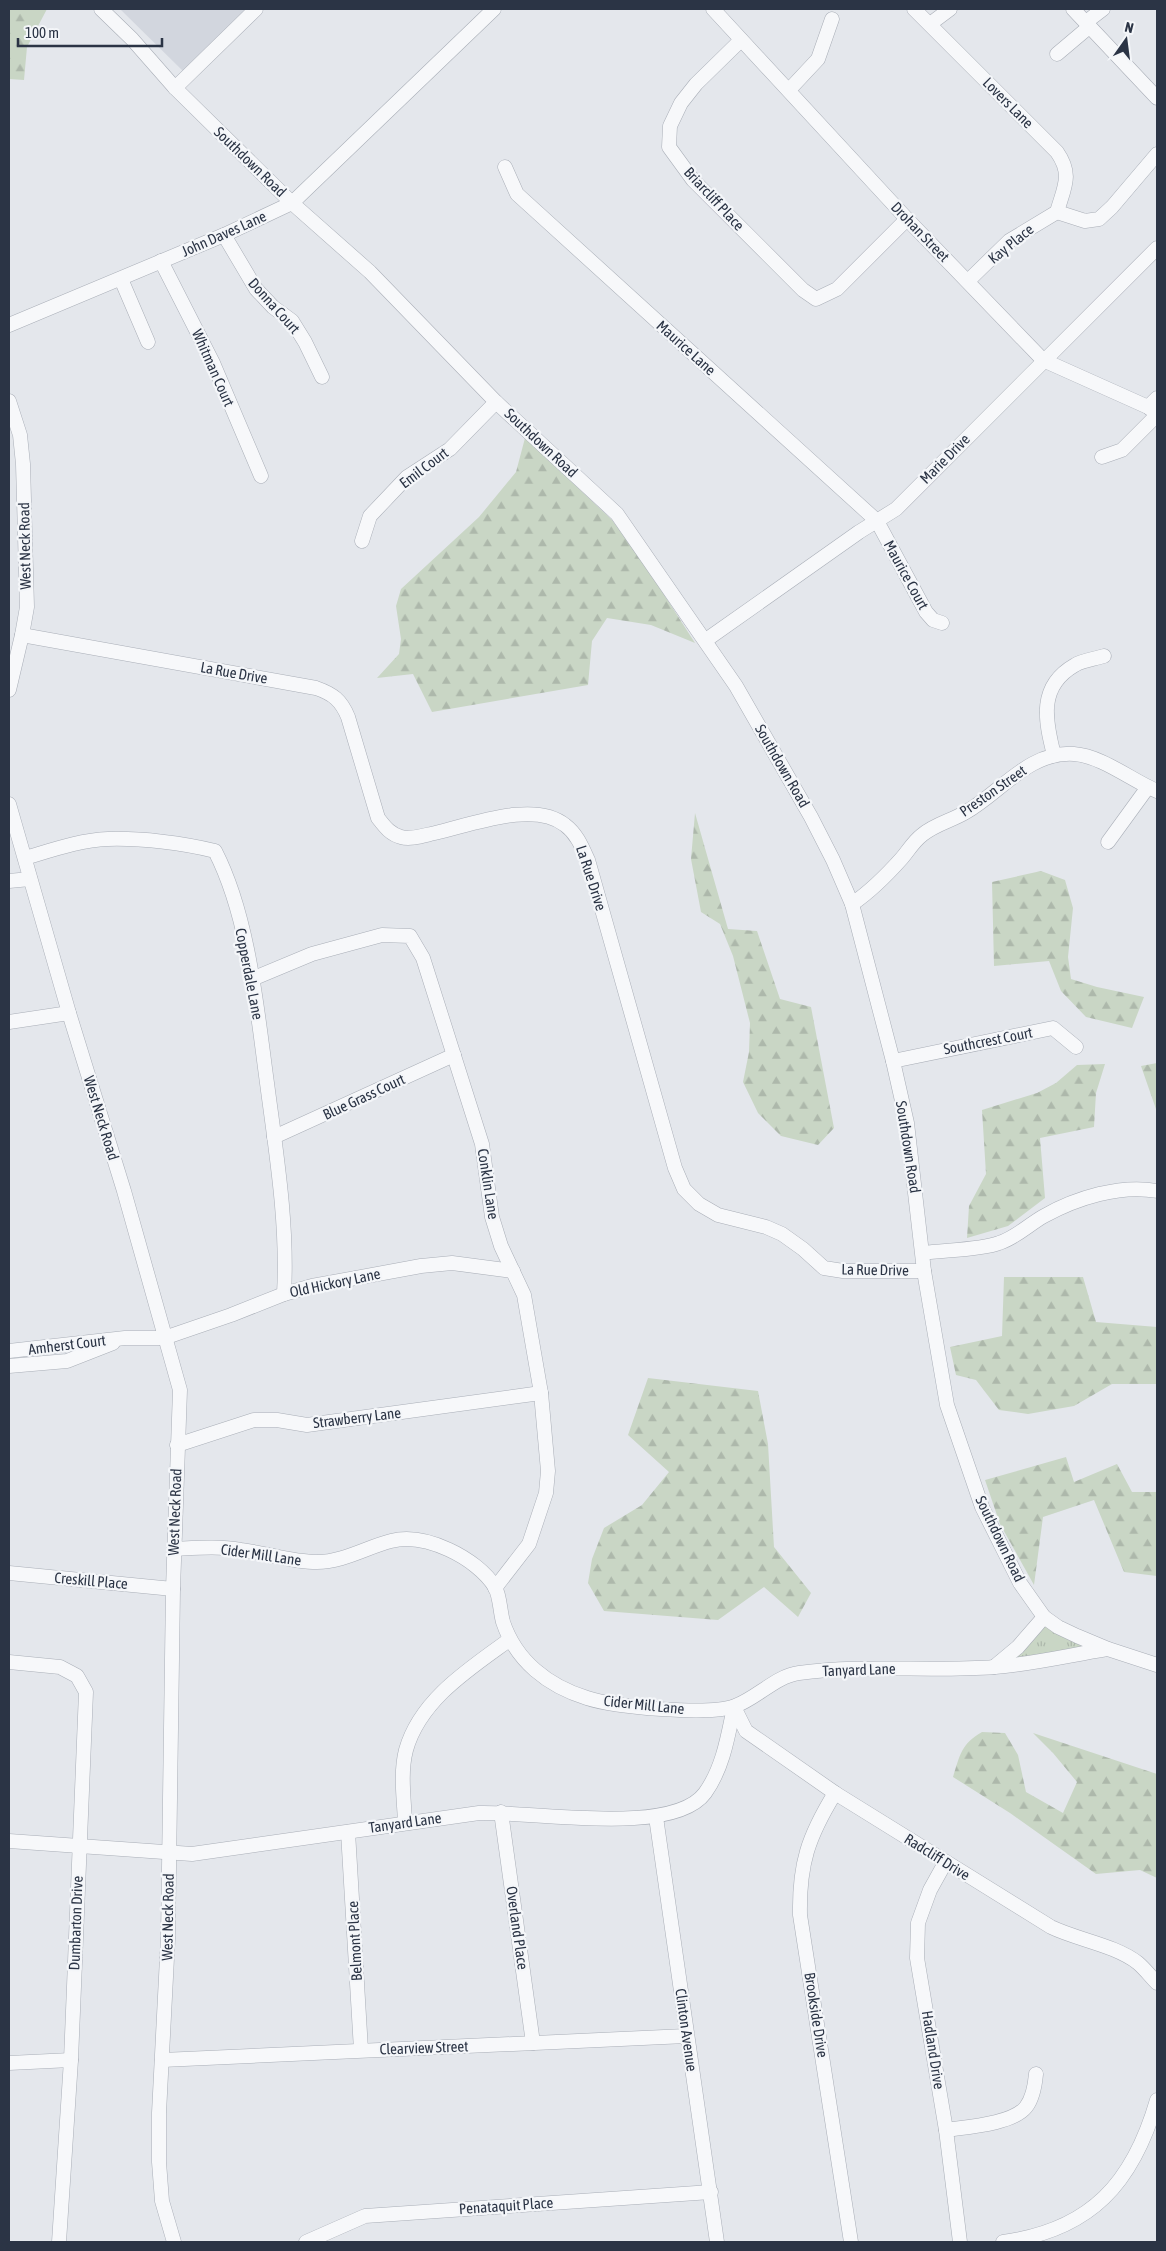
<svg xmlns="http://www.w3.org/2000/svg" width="1166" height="2251" font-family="'Asap Condensed',sans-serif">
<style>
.built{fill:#d2d6de}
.grass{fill:url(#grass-tufts)}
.forest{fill:url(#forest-firs)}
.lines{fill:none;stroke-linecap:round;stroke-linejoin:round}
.minor-casing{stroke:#a9aeb7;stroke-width:15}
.minor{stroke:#f7f8fa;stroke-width:14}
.labels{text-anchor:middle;stroke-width:4.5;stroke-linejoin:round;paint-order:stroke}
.street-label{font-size:15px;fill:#2b3445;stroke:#f4f6f9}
</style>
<defs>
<pattern id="grass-tufts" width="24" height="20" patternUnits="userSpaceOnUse" patternTransform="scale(1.25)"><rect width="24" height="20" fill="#c9d6c5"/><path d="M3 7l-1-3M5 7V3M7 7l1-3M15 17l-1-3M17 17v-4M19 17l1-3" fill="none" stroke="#adb8ab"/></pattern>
<pattern id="forest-firs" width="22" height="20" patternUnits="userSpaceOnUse" patternTransform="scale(1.25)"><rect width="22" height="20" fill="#c9d6c5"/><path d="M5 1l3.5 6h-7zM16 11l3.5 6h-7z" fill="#adb8ab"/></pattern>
</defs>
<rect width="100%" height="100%" fill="#e4e7ec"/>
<!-- built -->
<polygon class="built" points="120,9 248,9 183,71"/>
<!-- grass -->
<polygon class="grass" points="1045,1622 1098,1649 1004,1663"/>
<!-- forest -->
<g class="forest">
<polygon points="9,9 47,9 27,47 24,80 9,79"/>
<polygon points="525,438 612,520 647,568 695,643 651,625 607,618 592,641 588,685 432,712 413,674 377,678 399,654 401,639 396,606 401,589 479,517 516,472"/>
<polygon points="695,813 728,929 757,931 780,999 811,1007 834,1128 818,1145 781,1136 758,1113 743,1082 749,1052 750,1023 733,956 720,924 701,912 691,859"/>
<polygon points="1041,871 1065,880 1073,908 1068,957 1071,979 1097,987 1144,997 1132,1028 1086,1017 1061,991 1049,961 994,966 992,882"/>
<polygon points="1157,1063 1157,1112 1141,1066"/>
<polygon points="1105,1064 1096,1093 1094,1127 1040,1138 1045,1198 1008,1226 967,1238 969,1206 986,1174 982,1110 1037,1093 1056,1083 1077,1065"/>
<polygon points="1004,1277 1083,1277 1096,1322 1157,1327 1157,1384 1112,1384 1074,1406 1028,1414 999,1410 976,1380 956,1375 950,1347 1002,1336"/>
<polygon points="648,1378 758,1391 768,1444 774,1547 811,1593 798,1617 764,1587 718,1620 604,1611 588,1583 592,1559 604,1528 642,1505 669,1472 628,1435"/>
<polygon points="1066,1457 1074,1482 1117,1464 1132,1492 1157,1492 1157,1576 1124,1572 1094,1500 1043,1517 1034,1585 1000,1524 985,1480"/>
<path d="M982,1732L1005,1733L1018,1755L1026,1792L1063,1813L1077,1782L1053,1753L1033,1733L1157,1774V1878L1140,1870L1096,1874L1010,1813L953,1777C960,1755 961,1744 982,1732Z"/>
</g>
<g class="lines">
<!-- minor casing -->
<g class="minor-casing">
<g id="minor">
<polyline points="101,9 132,39 175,88 292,203 370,272 496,402 617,514 736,686 811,817 833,860 852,904 893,1061 907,1123 924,1271 947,1405 982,1507 1020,1583 1044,1617 1058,1627 1077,1636 1108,1649 1157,1665"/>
<polyline points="713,9 907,219 1043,360 1148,407 1157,414"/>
<path d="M914,9L1057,152C1073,175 1064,187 1057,212"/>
<polyline points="1073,9 1157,98"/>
<polyline points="1086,22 1103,9"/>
<polyline points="930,24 950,9"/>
<polyline points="741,40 696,84 681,103 670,126 669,147 693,180 803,290 816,299 837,289 907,219"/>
<polyline points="1057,54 1089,27"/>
<polyline points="175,88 256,9"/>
<polyline points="789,90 818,59 832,19"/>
<polyline points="505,167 517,194 877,521 926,612 933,620 942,623"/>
<polyline points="1057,212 1085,221 1099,219 1112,207 1157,154"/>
<polyline points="224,235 256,289 273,307 292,321 305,342 322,377"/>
<polyline points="161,261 213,363 261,476"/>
<polyline points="121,279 148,342"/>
<polyline points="968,281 1009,241 1057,212"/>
<polyline points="9,325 224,235 292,203 494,9"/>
<polyline points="9,401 20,435 23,464 27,607 22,635 9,690"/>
<polyline points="1148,407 1157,398"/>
<polyline points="1102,457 1122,450 1157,415"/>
<polyline points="362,541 370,516 407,477 450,449 496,402"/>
<path d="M22,635L316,688C333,694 341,700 348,717L378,818C385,827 390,834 401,837C411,840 425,835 435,833C471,825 534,800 565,825C577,834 582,847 588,860L675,1168L684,1189L699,1204L718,1215L766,1227L782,1234L803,1249L824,1268L843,1271H924"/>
<polyline points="706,640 859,532 896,509 1157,248"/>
<path d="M1054,755C1045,720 1038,686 1075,665C1083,660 1095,659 1104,656"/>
<polyline points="9,804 69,1013 124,1191 180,1390 173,1589 168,1938 159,2113 159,2162 162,2201 174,2242"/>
<polyline points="1108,842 1148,787"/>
<path d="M25,858C52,850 80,840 108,839C141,838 183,843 215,851C249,917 257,1010 267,1083C276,1152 288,1224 284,1294"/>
<polyline points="9,881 30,879"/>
<path d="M852,904C871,891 886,876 902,858C909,850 913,842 922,835C935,824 951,821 966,812C1001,792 1029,751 1074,754C1102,756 1131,780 1157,791"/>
<polyline points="252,979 312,954 382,935 410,936 423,958 482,1144 492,1217 501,1246 524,1295 541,1393 548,1471 546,1493 529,1544 495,1588"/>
<polyline points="9,1022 69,1013"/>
<polyline points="893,1061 1053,1028 1076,1047"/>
<polyline points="274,1137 454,1055"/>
<path d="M923,1253C944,1250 981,1250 999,1243C1017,1237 1028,1225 1044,1216C1076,1198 1121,1184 1157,1191"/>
<polyline points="9,1351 125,1338 164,1338 231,1315 284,1294 312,1286 421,1266 452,1263 513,1271"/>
<polyline points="9,1366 67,1361 113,1343"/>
<polyline points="177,1445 254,1420 277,1420 307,1425 541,1393"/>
<path d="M174,1549C196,1548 219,1546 241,1550C267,1553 291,1562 317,1562C343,1562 367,1547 391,1541C425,1532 477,1558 495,1587C500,1596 500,1611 503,1622C516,1661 548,1686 587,1698C615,1707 709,1716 735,1706C757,1698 776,1676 799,1673C864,1664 930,1672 995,1667C1032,1664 1070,1655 1107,1649"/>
<polyline points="9,1573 173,1589"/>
<polyline points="9,1662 60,1667 77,1676 86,1692 71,2060 59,2242"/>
<polyline points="994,1667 1018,1647 1044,1617"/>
<path d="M734,1707L746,1731L835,1793L1051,1927C1078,1940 1115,1945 1138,1963C1145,1969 1151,1977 1157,1983"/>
<path d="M835,1793C808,1837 799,1864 800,1915L851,2242"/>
<polyline points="501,1812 533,2043"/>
<polyline points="656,1817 717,2242"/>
<path d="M405,1822C404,1799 400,1773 406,1750C420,1700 469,1669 509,1640"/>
<polyline points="348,1832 361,2050"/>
<path d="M9,1841L192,1854L479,1813C530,1811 673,1837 705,1793C723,1768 728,1736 734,1707"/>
<polyline points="945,1863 930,1890 918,1923 917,1958 946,2130 960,2242"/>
<polyline points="162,2060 686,2036"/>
<polyline points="9,2063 71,2060"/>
<path d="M946,2130C966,2127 1013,2124 1026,2107C1033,2098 1035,2085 1036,2074"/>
<polyline points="306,2242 365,2216 711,2192"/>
<path d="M1003,2242C1091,2230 1133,2183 1157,2100"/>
</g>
</g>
<!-- minor -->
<use href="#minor" class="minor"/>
</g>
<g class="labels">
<!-- street labels -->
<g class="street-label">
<text transform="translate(1008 103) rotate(45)" y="5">Lovers Lane</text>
<text transform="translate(250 162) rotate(44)" y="5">Southdown Road</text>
<text transform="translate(714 199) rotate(47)" y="5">Briarcliff Place</text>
<text transform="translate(920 232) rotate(46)" y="5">Drohan Street</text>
<text transform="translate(224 234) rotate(-24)" y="5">John Daves Lane</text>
<text transform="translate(1011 244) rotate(-39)" y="5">Kay Place</text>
<text transform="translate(274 306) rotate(48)" y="5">Donna Court</text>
<text transform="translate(686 348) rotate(42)" y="5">Maurice Lane</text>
<text transform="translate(213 368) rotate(66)" y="5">Whitman Court</text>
<text transform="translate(541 443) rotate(43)" y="5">Southdown Road</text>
<text transform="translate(945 459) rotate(-45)" y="5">Marie Drive</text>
<text transform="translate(424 468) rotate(-37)" y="5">Emil Court</text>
<text transform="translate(25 546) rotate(-91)" y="5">West Neck Road</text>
<text transform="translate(906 575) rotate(61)" y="5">Maurice Court</text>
<text transform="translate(234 673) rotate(10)" y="5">La Rue Drive</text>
<text transform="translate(782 766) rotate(60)" y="5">Southdown Road</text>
<text transform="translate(993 791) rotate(-35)" y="5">Preston Street</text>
<text transform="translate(591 878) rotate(72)" y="5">La Rue Drive</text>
<text transform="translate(249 974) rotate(79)" y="5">Copperdale Lane</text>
<text transform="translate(988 1041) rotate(-11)" y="5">Southcrest Court</text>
<text transform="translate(364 1097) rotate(-25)" y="5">Blue Grass Court</text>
<text transform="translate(101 1118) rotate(73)" y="5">West Neck Road</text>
<text transform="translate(908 1147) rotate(81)" y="5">Southdown Road</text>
<text transform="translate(488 1184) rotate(81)" y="5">Conklin Lane</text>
<text transform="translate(875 1270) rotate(1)" y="5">La Rue Drive</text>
<text transform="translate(335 1283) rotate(-12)" y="5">Old Hickory Lane</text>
<text transform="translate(67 1345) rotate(-7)" y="5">Amherst Court</text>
<text transform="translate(357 1418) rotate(-7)" y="5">Strawberry Lane</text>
<text transform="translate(175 1512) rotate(-88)" y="5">West Neck Road</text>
<text transform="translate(1000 1539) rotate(64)" y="5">Southdown Road</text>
<text transform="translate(261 1555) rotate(8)" y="5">Cider Mill Lane</text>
<text transform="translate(91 1581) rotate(5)" y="5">Creskill Place</text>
<text transform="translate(859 1670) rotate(-2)" y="5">Tanyard Lane</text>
<text transform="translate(644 1705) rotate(6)" y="5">Cider Mill Lane</text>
<text transform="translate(405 1823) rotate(-8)" y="5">Tanyard Lane</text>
<text transform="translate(937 1857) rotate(32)" y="5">Radcliff Drive</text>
<text transform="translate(168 1917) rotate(-89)" y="5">West Neck Road</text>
<text transform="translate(76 1923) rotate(-88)" y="5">Dumbarton Drive</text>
<text transform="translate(517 1928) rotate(82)" y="5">Overland Place</text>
<text transform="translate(355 1941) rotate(-93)" y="5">Belmont Place</text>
<text transform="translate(816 2015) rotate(81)" y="5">Brookside Drive</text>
<text transform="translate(686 2030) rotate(82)" y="5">Clinton Avenue</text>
<text transform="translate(424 2048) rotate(-2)" y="5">Clearview Street</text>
<text transform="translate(933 2050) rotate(81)" y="5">Hadland Drive</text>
<text transform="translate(506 2206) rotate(-4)" y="5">Penataquit Place</text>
</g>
</g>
<!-- border -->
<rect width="1166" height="2251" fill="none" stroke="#2b3445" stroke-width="20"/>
<!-- north arrow -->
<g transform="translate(1126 40) rotate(14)" stroke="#f4f6f9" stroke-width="4" paint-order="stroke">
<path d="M0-4L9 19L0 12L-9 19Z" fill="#2b3445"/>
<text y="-8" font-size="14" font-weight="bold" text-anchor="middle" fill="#2b3445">N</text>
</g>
<!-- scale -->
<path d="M18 38v8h144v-8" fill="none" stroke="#2b3445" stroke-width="2.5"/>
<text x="25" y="38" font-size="15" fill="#2b3445" stroke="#f4f6f9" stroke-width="4" paint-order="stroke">100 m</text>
</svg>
